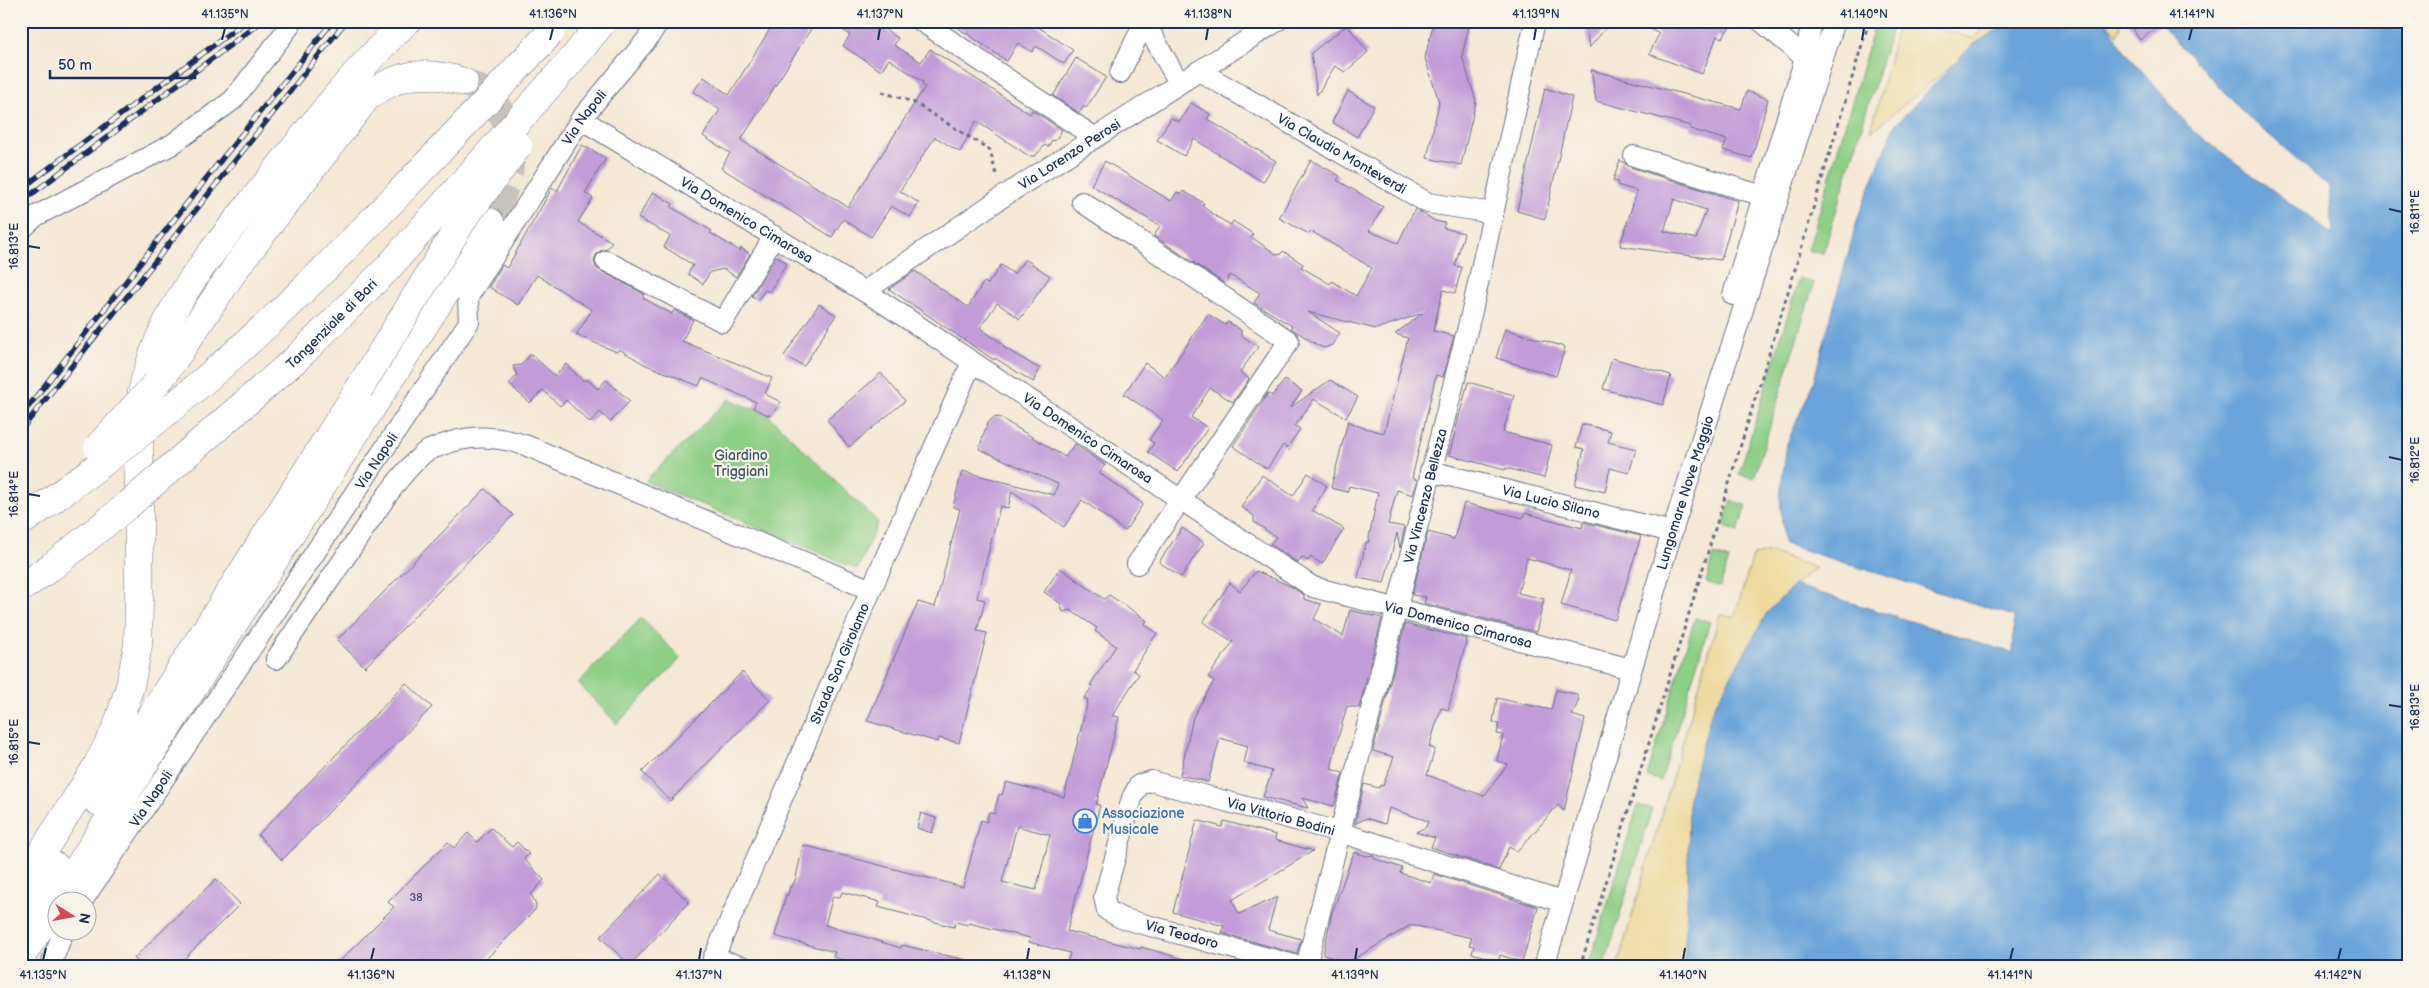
<svg xmlns="http://www.w3.org/2000/svg" width="2429" height="988" font-family="'Balsamiq Sans',sans-serif">
<style>
.green{fill:#8ecf86;stroke:#547f72}
.sand{fill:#eeda9e;stroke:#84847e}
.water{fill:#6aa4da;stroke:#426a9c}
.building{fill:#c29cd9;fill-rule:evenodd}
.lines{fill:none;stroke-linecap:round;stroke-linejoin:round}
.highway-tunnel{stroke:#c9c3bd;stroke-width:28;stroke-dasharray:28 14;stroke-linecap:butt}
.minor-casing{stroke:#677088;stroke-width:22}
.highway-casing{stroke:#677088;stroke-width:29}
.path{stroke:#677088;stroke-width:3;stroke-dasharray:4 4;stroke-linecap:butt}
.minor{stroke:#fff;stroke-width:20}
.highway{stroke:#fff;stroke-width:28}
.rail-casing{stroke:#1b2f5e;stroke-width:5.5}
.rail{stroke:#f7f3e8;stroke-width:4;stroke-dasharray:11;stroke-linecap:butt}
.highway-bridge-casing{stroke:#677088;stroke-width:29;stroke-linecap:butt}
.highway-bridge{stroke:#fff;stroke-width:28}
.ticks{fill:none;stroke:#1b2f5e;stroke-width:2}
.labels{text-anchor:middle;stroke-width:4.5;stroke-linejoin:round;paint-order:stroke}
.number-label{font-size:11px;fill:#454a7d}
.street-label{font-size:14px;fill:#1b2f5e;stroke:#f7f3e8}
.park-label{font-size:14px;fill:#385768;stroke:#f7f3e8}
.shop-label{font-size:14px;fill:#366cbe;stroke:#f7f3e8;text-anchor:start}
.neatline{fill:none;stroke:#1b2f5e;stroke-width:2}
.ticks-label{font-size:12px;text-anchor:middle;fill:#1b2f5e}
</style>
<rect width="100%" height="100%" fill="#f7f3e8"/>
<filter id="ink" filterUnits="userSpaceOnUse"><feTurbulence type="fractalNoise" baseFrequency=".02" numOctaves="2"/><feDisplacementMap in="SourceGraphic" scale="10" xChannelSelector="R" yChannelSelector="G"/><feConvolveMatrix kernelMatrix="1 2 1 2 8 2 1 2 1" color-interpolation-filters="sRGB"/></filter>
<filter id="wash" filterUnits="userSpaceOnUse"><feTurbulence type="fractalNoise" baseFrequency=".0096" numOctaves="4" result="noise"/><feDisplacementMap in="SourceGraphic" scale="20" xChannelSelector="R" yChannelSelector="G"/><feGaussianBlur stdDeviation="1.12" result="paint"/><feColorMatrix in="noise" values="0 0 0 0 0 0 0 0 0 0 0 0 0 0 0 0 0 1.4 0 .05"/><feComposite in="paint" operator="in"/></filter>
<g filter="url(#wash)">
<rect width="100%" height="100%" fill="#f5e8d5"/>
<!-- green -->
<g class="green">
<polygon points="1876,21 1894,21 1823,254 1808,250"/>
<polygon points="1799,278 1814,283 1754,478 1739,474"/>
<polygon points="729,399 769,416 878,522 858,569 645,481"/>
<polygon points="1731,501 1746,505 1738,532 1723,526"/>
<polygon points="1714,555 1729,560 1720,587 1706,582"/>
<polygon points="641,618 681,658 617,724 578,683"/>
<polygon points="1695,618 1710,622 1661,781 1647,776"/>
<polygon points="1638,805 1652,809 1604,967 1588,967"/>
</g>
<!-- sand -->
<g class="sand">
<polygon points="1899,21 1911,21 1975,39 1981,28 1964,21 2024,21 1969,51 1871,132"/>
<polygon points="2105,21 2118,21 2121,26 2117,35"/>
<polygon points="1770,552 1816,568 1794,585 1689,796 1688,882 1684,967 1617,967 1720,614 1734,618 1753,556"/>
</g>
<!-- water -->
<polygon class="water" points="2012,21 2105,21 2125,51 2193,131 2333,235 2329,187 2243,112 2158,21 2408,21 2408,967 1684,967 1688,882 1689,796 1712,710 1767,613 1794,585 2013,653 2014,616 1784,544 1780,497 1787,444 1813,383 1858,217 1894,126 1971,46"/>
<g id="blocks">
<!-- building -->
<g class="building">
<polygon points="775,21 816,21 741,140 848,207 925,87 922,85 923,82 889,59 881,71 843,46 850,35 829,21 873,21 898,38 894,45 921,62 930,49 1030,114 1032,110 1062,130 1055,141 1052,140 1048,147 1045,145 1035,156 1029,156 976,121 960,152 935,137 900,191 919,203 910,217 891,206 871,237 843,219 832,237 721,168 730,153 703,136 720,110 693,92 704,77 729,95"/>
<polygon points="948,21 1029,21 1073,50 1064,64 1036,46 1032,52 1018,43 1007,61"/>
<polygon points="1434,21 1470,21 1462,56 1476,101 1461,165 1427,158 1439,102 1425,58"/>
<polygon points="1585,21 1612,21 1589,48"/>
<polygon points="1636,21 1674,21 1685,27 1688,21 1734,21 1722,38 1717,36 1702,74 1649,54 1659,34"/>
<polygon points="2127,21 2166,21 2140,40"/>
<polygon points="1347,25 1368,52 1345,72 1335,66 1317,95 1311,53"/>
<polygon points="1076,58 1106,77 1086,108 1084,106 1079,113 1053,96"/>
<polygon points="1591,70 1741,109 1747,91 1768,99 1752,158 1723,150 1727,140 1690,129 1691,126 1596,101"/>
<polygon points="1545,88 1572,97 1545,219 1517,211"/>
<polygon points="1348,91 1374,106 1357,137 1332,122"/>
<polygon points="1191,103 1210,114 1207,119 1276,161 1263,182 1194,139 1184,156 1157,140 1171,118 1179,122"/>
<polygon points="582,145 606,158 585,193 593,198 578,222 612,242 607,249 600,251 596,255 594,261 596,268 644,294 643,298 672,314 674,310 693,320 682,341 772,378 765,394 781,402 771,416 753,408 756,402 702,378 699,386 644,364 619,349 617,352 576,335 592,310 537,275 518,305 489,287 502,265 507,268 552,188 557,191"/>
<polygon points="1311,160 1340,176 1337,180 1383,207 1369,231 1398,243 1415,209 1435,221 1445,223 1443,228 1464,233 1455,266 1462,267 1455,293 1443,290 1433,331 1454,336 1443,377 1436,375 1412,478 1417,480 1413,495 1397,490 1388,524 1405,527 1400,548 1397,533 1384,583 1358,578 1366,542 1368,543 1378,493 1349,486 1347,492 1331,488 1348,421 1361,427 1384,433 1408,338 1395,334 1423,313 1376,329 1308,312 1340,333 1332,345 1324,348 1319,346 1291,328 1292,326 1254,303 1260,293 1230,275 1225,284 1154,236 1160,226 1091,185 1105,161 1171,201 1177,192 1181,194 1183,191 1204,203 1202,206 1217,217 1231,225 1233,221 1253,234 1251,237 1276,254 1280,255 1283,251 1303,264 1301,267 1330,284 1332,281 1356,296 1372,268 1311,231 1309,234 1279,218"/>
<path d="M1620,160L1630,167L1738,201L1721,260L1620,246L1637,191L1617,185L1618,182L1613,181ZM1674,199L1706,210L1696,239L1664,231Z"/>
<polygon points="653,192 673,204 671,207 712,231 710,233 740,251 741,248 750,254 736,277 724,269 710,272 703,284 688,274 693,265 664,247 670,236 638,218"/>
<polygon points="776,256 787,263 769,292 765,290 758,300 752,296"/>
<polygon points="1025,259 1050,276 1020,319 997,303 980,328 1004,345 1003,347 1040,369 1033,382 995,358 994,360 889,289 915,271 968,307 984,282 988,284 1001,265 1014,274"/>
<polygon points="819,304 836,315 804,366 784,356"/>
<polygon points="1208,314 1225,325 1228,322 1241,330 1241,335 1258,347 1240,372 1249,379 1233,402 1210,388 1191,417 1208,428 1178,472 1148,452 1154,443 1149,440 1163,420 1124,394 1145,363 1165,377"/>
<polygon points="1505,329 1565,347 1556,376 1496,358"/>
<polygon points="531,354 555,376 566,364 582,380 588,380 598,389 606,380 630,401 610,422 600,412 590,423 566,400 560,406 543,390 530,403 509,384 517,375 513,366 521,365"/>
<polygon points="1612,358 1671,375 1663,405 1603,389"/>
<polygon points="881,373 905,401 849,447 827,420"/>
<polygon points="1285,380 1302,391 1290,408 1330,380 1358,397 1346,418 1314,399 1295,426 1300,429 1287,448 1283,445 1267,469 1233,446 1268,393 1272,396"/>
<polygon points="1468,382 1514,395 1503,432 1552,445 1544,478 1506,468 1505,470 1449,455"/>
<polygon points="999,417 1065,457 1075,444 1105,465 1099,473 1143,504 1125,531 1082,500 1064,527 1012,491 1008,508 1000,506 977,598 985,600 977,631 987,633 959,743 939,738 938,742 867,721 918,602 935,607 960,509 953,507 962,471 1054,495 1058,484 979,449 987,424 993,418"/>
<polygon points="1582,424 1611,431 1608,442 1636,449 1629,473 1610,468 1605,492 1575,485 1584,449 1576,447"/>
<polygon points="1308,473 1327,486 1312,510 1344,529 1322,564 1311,557 1308,561 1302,557 1298,563 1270,544 1276,537 1254,522 1254,516 1241,507 1262,475 1293,496"/>
<polygon points="485,489 513,515 365,667 337,640"/>
<polygon points="1464,503 1523,518 1525,513 1582,528 1583,522 1641,536 1615,620 1561,605 1571,570 1527,558 1518,593 1544,599 1536,632 1424,603 1426,597 1412,595 1428,532 1454,539"/>
<polygon points="1182,528 1204,543 1181,577 1159,562"/>
<path d="M1060,568L1104,599L1109,595L1138,614L1147,621L1144,624L1157,633L1133,670L1139,674L1112,716L1119,717L1096,805H1100L1067,931L1140,949L1141,947L1195,962L1194,967H1083L1067,963L1070,953L1029,942L1030,938L969,923L968,925L955,922L954,927L878,907L880,902L842,892L840,897L833,896L825,925L901,948L902,945L970,961L969,967H870L833,957L835,952L775,936L786,895H788L790,886L792,887L796,878L803,845L963,887L981,820L987,822L989,812L994,814L999,794L1002,795L1006,782L1064,797L1088,700L1084,698L1093,686L1090,685L1116,646L1095,631L1097,628L1070,610L1063,612L1060,603L1044,592ZM1017,826L1050,835L1036,890L1002,882Z"/>
<polygon points="1256,571 1290,586 1304,595 1304,599 1321,604 1314,619 1343,636 1350,610 1382,618 1359,708 1347,706 1337,742 1331,769 1343,773 1334,806 1302,798 1308,808 1263,797 1272,771 1244,763 1248,746 1220,738 1208,782 1180,775 1193,717 1214,681 1208,677 1233,642 1203,622 1230,583 1240,591"/>
<polygon points="1405,624 1467,639 1448,710 1441,708 1429,747 1435,749 1427,775 1484,796 1508,764 1497,761 1503,735 1497,734 1499,724 1493,722 1497,698 1551,710 1556,690 1576,694 1579,700 1572,715 1585,719 1564,811 1558,805 1517,852 1509,847 1499,870 1431,847 1435,838 1416,832 1426,827 1428,821 1389,808 1385,824 1366,818 1355,824 1364,784 1379,788 1380,785 1383,786 1394,757 1373,751"/>
<polygon points="742,672 770,700 670,801 642,772"/>
<polygon points="406,683 432,707 282,860 258,835"/>
<polygon points="921,813 936,818 932,833 917,828"/>
<polygon points="1197,820 1222,827 1224,821 1276,835 1275,840 1313,851 1232,900 1239,914 1277,897 1268,930 1301,939 1297,954 1222,933 1224,926 1173,912"/>
<polygon points="491,828 512,847 517,842 529,854 524,859 544,880 531,894 536,905 535,910 478,967 334,967 394,907 388,902 448,842 454,848 468,833 477,842"/>
<polygon points="1354,852 1366,856 1373,855 1375,859 1402,868 1400,873 1431,883 1434,874 1538,907 1522,962 1500,955 1499,961 1472,953 1474,946 1469,945 1472,938 1411,925 1349,962 1323,955 1332,913"/>
<polygon points="660,874 689,902 630,965 600,937"/>
<polygon points="216,879 240,904 176,967 143,967 134,958"/>
</g>
</g>
</g>
<g filter="url(#ink)">
<use href="#blocks" fill-opacity="0" stroke="#677088" stroke-width="1"/>
<g class="lines">
<!-- highway-tunnel -->
<path class="highway-tunnel" d="M464,82C471,85 478,88 485,92C490,96 493,102 497,107C524,143 508,186 490,222"/>
<!-- minor casing -->
<g class="minor-casing">
<g id="minor">
<polyline points="921,21 1094,137"/>
<polyline points="1761,21 1805,58"/>
<polyline points="1145,22 1179,83"/>
<path id="s1" d="M1199,71L1428,203L1493,213"/>
<polyline points="1120,73 1145,21"/>
<path id="s2" d="M581,119L885,304L1313,587L1631,669"/>
<polyline points="1634,156 1763,196"/>
<polyline points="1082,202 1289,341 1137,564"/>
<polyline points="21,230 36,216 171,145 233,100 289,27"/>
<polyline points="606,261 723,322 774,236"/>
<path id="s3" d="M865,291L1001,198L1277,21"/>
<polyline points="1733,295 1805,58 1812,21"/>
<path id="s4" d="M1430,471L1672,532"/>
<path d="M276,659L388,494C399,479 410,465 424,453C429,449 436,448 442,445C471,434 496,436 525,445L871,590"/>
<path id="s5" d="M83,900L469,322L468,297L581,119L648,38L659,21"/>
<polyline points="713,958 744,967"/>
<polyline points="50,967 64,930"/>
<path id="s6" d="M710,967L871,590L972,362"/>
<path id="s7" d="M1301,967L1121,918L1107,910L1104,897L1132,798L1139,785L1151,781L1339,832L1563,902"/>
<path id="s8" d="M1306,967L1472,311L1535,21"/>
<path id="s9" d="M1544,967L1672,532L1835,21"/>
</g>
</g>
<!-- highway casing -->
<g class="highway-casing">
<g id="highway">
<path d="M156,384L167,370L237,266L367,97C400,72 426,70 464,82"/>
<polyline points="97,801 359,389"/>
<path d="M21,885L97,766L117,727L130,686L138,645L139,601V408C155,311 213,252 271,178C314,123 356,69 407,21"/>
<polyline points="21,920 55,866"/>
<polyline points="21,957 490,222"/>
</g>
</g>
<!-- path -->
<g class="path">
<polyline points="882,92 913,102 990,150 997,178"/>
<polyline points="1580,967 1796,266 1869,21"/>
</g>
<!-- minor -->
<use href="#minor" class="minor"/>
<!-- highway -->
<use href="#highway" class="highway"/>
<!-- rail casing -->
<g class="rail-casing">
<g id="rail">
<polyline points="21,189 246,21"/>
<polyline points="21,202 262,21"/>
<polyline points="21,416 209,175 333,21"/>
<polyline points="21,430 346,21"/>
</g>
</g>
<!-- rail -->
<use href="#rail" class="rail"/>
<!-- highway-bridge casing -->
<g class="highway-bridge-casing">
<g id="highway-bridge">
<polyline points="359,389 464,218 518,146"/>
<polyline points="98,447 156,384"/>
<path d="M21,522C110,460 195,392 274,318C370,227 460,129 550,33"/>
<path id="s10" d="M21,588L51,567L127,506L297,358L386,270L576,55L603,21"/>
</g>
</g>
<!-- highway-bridge -->
<use href="#highway-bridge" class="highway-bridge"/>
</g>
</g>
<!-- ticks -->
<path class="ticks" d="M222,40L225,28M550,40L553,28M878,40L880,28M1206,40L1208,28M1534,40L1536,28M1862,40L1864,28M2189,40L2192,28M2389,209L2402,212M28,246L40,248M2389,457L2402,460M28,494L40,496M2389,705L2402,707M28,742L40,744M43,960L46,948M371,960L374,948M699,960L701,948M1027,960L1029,948M1355,960L1357,948M1683,960L1685,948M2010,960L2013,948M2338,960L2341,948"/>
<!-- icons -->
<defs>
<g id="shop-ring" transform="scale(1.25)"><circle r="9.5" fill="#f7f3e8" stroke="#3f7fe0" stroke-width="1.5"/><path d="M-5-2.5h2.3a2.7 3.5 0 0 1 5.4 0H5L5.5 6h-11ZM-1.5-2.5h3a1.5 2.3 0 0 0-3 0Z" fill="#3f7fe0"/></g>
</defs>
<g fill-rule="evenodd">
<use href="#shop-ring" x="1085" y="821"/>
</g>
<g class="labels">
<!-- number labels -->
<g class="number-label">
<text x="416" y="901">38</text>
</g>
<!-- street labels -->
<g class="street-label">
<text dy="5" stroke="none"><textPath href="#s5" startOffset="934">Via Napoli</textPath></text>
<text dy="5" stroke="none"><textPath href="#s3" startOffset="246">Via Lorenzo Perosi</textPath></text>
<text dy="5" stroke="none"><textPath href="#s1" startOffset="165">Via Claudio Monteverdi</textPath></text>
<text dy="5" stroke="none"><textPath href="#s2" startOffset="194">Via Domenico Cimarosa</textPath></text>
<text dy="5" stroke="none"><textPath href="#s10" startOffset="408">Tangenziale di Bari</textPath></text>
<text dy="5" stroke="none"><textPath href="#s2" startOffset="599">Via Domenico Cimarosa</textPath></text>
<text dy="5" stroke="none"><textPath href="#s5" startOffset="528">Via Napoli</textPath></text>
<text dy="5" stroke="none"><textPath href="#s9" startOffset="495">Lungomare Nove Maggio</textPath></text>
<text dy="5" stroke="none"><textPath href="#s8" startOffset="486">Via Vincenzo Bellezza</textPath></text>
<text dy="5" stroke="none"><textPath href="#s4" startOffset="125">Via Lucio Silano</textPath></text>
<text dy="5" stroke="none"><textPath href="#s2" startOffset="1019">Via Domenico Cimarosa</textPath></text>
<text dy="5" stroke="none"><textPath href="#s6" startOffset="330">Strada San Girolamo</textPath></text>
<text dy="5" stroke="none"><textPath href="#s5" startOffset="122">Via Napoli</textPath></text>
<text dy="5" stroke="none"><textPath href="#s7" startOffset="481">Via Vittorio Bodini</textPath></text>
<text transform="translate(1182 934) rotate(15)" y="5">Via Teodoro</text>
</g>
<!-- park labels -->
<g class="park-label">
<text x="741" y="460">Giardino<tspan x="741" dy="16">Triggiani</tspan></text>
</g>
<!-- shop labels -->
<g class="shop-label">
<text x="1102" y="818">Associazione<tspan x="1102" dy="16">Musicale</tspan></text>
</g>
</g>
<!-- margin -->
<rect width="2429" height="988" fill="none" stroke="#f7f3e8" stroke-width="55"/>
<!-- north arrow -->
<g transform="translate(72 916) rotate(101)"><circle r="24" fill="#f7f3e8" stroke="#9fa5b1"/>
<path d="M0-4L9 19L0 12L-9 19Z" fill="#d1495b"/>
<text y="-8" font-size="14" font-weight="bold" text-anchor="middle" fill="#1b2f5e">N</text>
</g>
<!-- scale -->
<path d="M50 70v8h145v-8" fill="none" stroke="#1b2f5e" stroke-width="2.5"/>
<text x="58" y="70" font-size="15" fill="#1b2f5e" stroke="#f7f3e8" stroke-width="4" paint-order="stroke">50 m</text>
<rect x="28" y="28" width="2374" height="932" class="neatline"/>
<g class="ticks-label">
<text x="225" y="18">41.135°N</text>
<text x="553" y="18">41.136°N</text>
<text x="880" y="18">41.137°N</text>
<text x="1208" y="18">41.138°N</text>
<text x="1536" y="18">41.139°N</text>
<text x="1864" y="18">41.140°N</text>
<text x="2192" y="18">41.141°N</text>
<text transform="translate(2415 212) rotate(-90)" y="4">16.811°E</text>
<text transform="translate(14 246) rotate(-90)" y="4">16.813°E</text>
<text transform="translate(2415 460) rotate(-90)" y="4">16.812°E</text>
<text transform="translate(14 494) rotate(-90)" y="4">16.814°E</text>
<text transform="translate(2415 707) rotate(-90)" y="4">16.813°E</text>
<text transform="translate(14 742) rotate(-90)" y="4">16.815°E</text>
<text x="43" y="979">41.135°N</text>
<text x="371" y="979">41.136°N</text>
<text x="699" y="979">41.137°N</text>
<text x="1027" y="979">41.138°N</text>
<text x="1355" y="979">41.139°N</text>
<text x="1683" y="979">41.140°N</text>
<text x="2010" y="979">41.141°N</text>
<text x="2338" y="979">41.142°N</text>
</g>
</svg>
